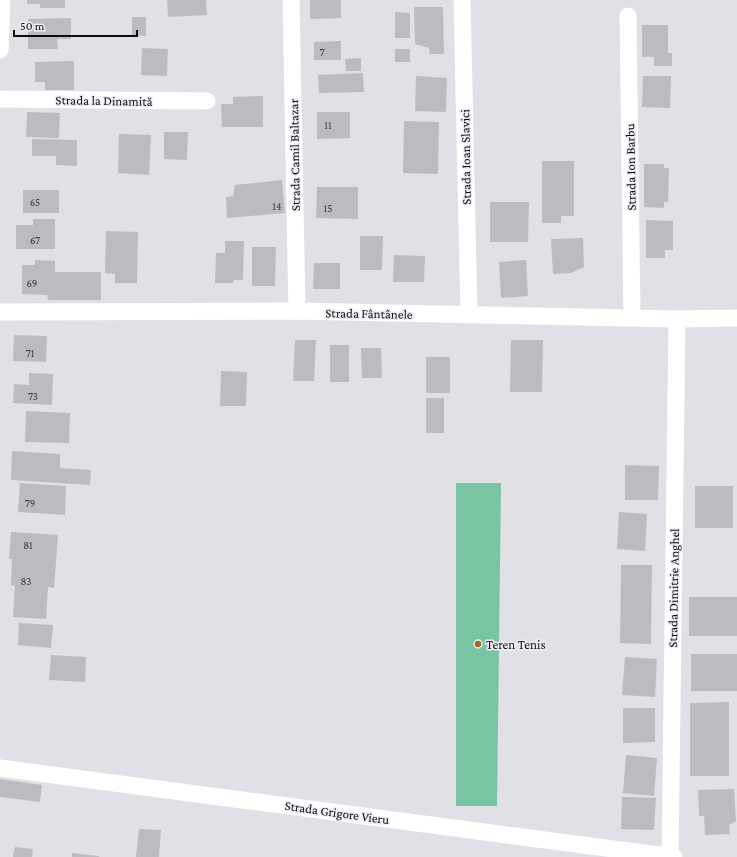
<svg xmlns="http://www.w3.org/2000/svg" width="737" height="857" font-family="'Crimson Pro',serif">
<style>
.green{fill:#79c4a2}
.building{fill:#bdbbc2}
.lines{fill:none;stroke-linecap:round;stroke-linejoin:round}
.minor{stroke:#fff;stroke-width:17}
.poi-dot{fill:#a06b23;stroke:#efedf5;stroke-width:1.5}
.labels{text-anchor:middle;stroke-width:3;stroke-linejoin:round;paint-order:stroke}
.number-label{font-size:11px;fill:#39383b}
.street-label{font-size:13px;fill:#0d0c0e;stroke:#efedf5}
.poi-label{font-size:13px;fill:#0d0c0e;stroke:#efedf5;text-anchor:start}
</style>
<rect width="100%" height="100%" fill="#e2e0e7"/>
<!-- green -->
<polygon class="green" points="456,483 501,483 497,806 456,806"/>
<!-- building -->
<g class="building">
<polygon points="27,0 65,0 65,8 40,8 40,4 27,4"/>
<polygon points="167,0 206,0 207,15 168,17"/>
<polygon points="310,0 341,0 341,18 310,19"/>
<polygon points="414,7 443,7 444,54 430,54 429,48 415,44"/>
<polygon points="395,12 410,13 410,38 395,38"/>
<polygon points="132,17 146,17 146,36 132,35"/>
<polygon points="71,18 71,39 57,39 58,49 28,49 28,19"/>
<polygon points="642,25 668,25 668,53 672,53 672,66 654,66 654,57 642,57"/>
<polygon points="341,41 341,60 314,60 314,42"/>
<polygon points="142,48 168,49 167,76 141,75"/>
<rect x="395" y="49" width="15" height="13"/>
<polygon points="361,58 361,71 346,71 345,59"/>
<polygon points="74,61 74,90 45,90 45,82 35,82 35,62"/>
<polygon points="363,73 364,92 319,93 318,75"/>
<polygon points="416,76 447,78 446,112 415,111"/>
<polygon points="643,76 671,76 670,108 642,107"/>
<polygon points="263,96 263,127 222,127 221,104 233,104 233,97"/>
<polygon points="27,112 60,113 59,138 26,137"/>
<polygon points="317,112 350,112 350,138 317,139"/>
<polygon points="404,121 439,122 438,174 403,173"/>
<polygon points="164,132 188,132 187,160 164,159"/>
<polygon points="119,134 151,135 149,175 118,173"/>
<polygon points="32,139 77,140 77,166 56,165 56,156 32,156"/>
<polygon points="542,161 574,161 574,216 561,216 561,223 542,223"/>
<polygon points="644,164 664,164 664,168 669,168 668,202 664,202 664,208 644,207"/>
<polygon points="282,180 285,213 227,218 226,197 233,196 235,185"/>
<polygon points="317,187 358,187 358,219 316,218"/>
<rect x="23" y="190" width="36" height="23"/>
<polygon points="490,202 529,202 528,242 490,242"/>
<polygon points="33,219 55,219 55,249 16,249 16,225 33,225"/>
<polygon points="646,220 673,221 673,250 665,250 665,258 646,258"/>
<polygon points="106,231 138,232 137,283 115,283 115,274 105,273"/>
<polygon points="360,236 383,236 382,270 360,270"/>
<polygon points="583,238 584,267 571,273 553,274 551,239"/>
<polygon points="225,241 244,241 243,280 234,280 233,283 215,283 216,253 225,253"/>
<polygon points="252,247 276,247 275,286 252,286"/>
<polygon points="394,255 425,256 424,282 393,282"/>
<polygon points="35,260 55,261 55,272 101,272 101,300 48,300 47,295 22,294 22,265 35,265"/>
<polygon points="526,260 528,296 501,298 499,262"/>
<polygon points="314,263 340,263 340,289 313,289"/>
<polygon points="14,335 47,336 46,362 13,361"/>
<polygon points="295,340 316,340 314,381 293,381"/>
<polygon points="511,340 543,340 542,392 510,392"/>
<rect x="330" y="345" width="19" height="37"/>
<polygon points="361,348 381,348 382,378 362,378"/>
<rect x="426" y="357" width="24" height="36"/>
<polygon points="221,371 247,372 246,406 220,406"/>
<polygon points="29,373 53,374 52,405 13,403 14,384 29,385"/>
<rect x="426" y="398" width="18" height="35"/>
<polygon points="26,411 70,413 69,443 25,442"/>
<polygon points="12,451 60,454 60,468 91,470 90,485 11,480"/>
<polygon points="625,465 659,466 658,500 625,500"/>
<polygon points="20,483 66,486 65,515 18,512"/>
<rect x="695" y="486" width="38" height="42"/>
<polygon points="619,512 647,514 645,551 617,549"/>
<polygon points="11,532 58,535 54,588 48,587 46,619 13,617 15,586 11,585 12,559 9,559"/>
<polygon points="621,565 652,565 651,644 620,643"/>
<rect x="689" y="597" width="48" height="39"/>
<polygon points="19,623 53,625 51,648 18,645"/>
<rect x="691" y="654" width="46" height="37"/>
<polygon points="51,655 86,657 85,682 49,680"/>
<polygon points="625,657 657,659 655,697 622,695"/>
<polygon points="729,702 729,776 690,776 690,703"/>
<polygon points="623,708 655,708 655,742 623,743"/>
<polygon points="626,755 657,758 654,796 623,793"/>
<polygon points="0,779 42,785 40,802 0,797"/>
<polygon points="734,789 736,821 729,825 730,834 705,835 704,816 699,816 698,790"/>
<polygon points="622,797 656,798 654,830 621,829"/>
<polygon points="139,829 161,830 159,857 136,857"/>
<polygon points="15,847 33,849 32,857 13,857"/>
<polygon points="72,853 99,856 99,857 72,857"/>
</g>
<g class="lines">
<!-- minor -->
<g class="minor">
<polyline points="291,0 297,311"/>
<polyline points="462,0 469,315"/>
<polyline points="628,16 632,318"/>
<polyline points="0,50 2,0"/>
<polyline points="0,99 207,101"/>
<polyline points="0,312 297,311 677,319 737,318"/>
<polyline points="0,768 674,857"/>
<polyline points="670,857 677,319"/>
</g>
</g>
<!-- markers -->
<circle class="poi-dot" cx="478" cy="644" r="4"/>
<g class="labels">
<!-- number labels -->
<g class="number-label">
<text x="322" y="56">7</text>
<text x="328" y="129">11</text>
<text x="35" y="206">65</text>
<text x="277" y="210">14</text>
<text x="328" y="212">15</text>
<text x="35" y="244">67</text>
<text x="32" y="287">69</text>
<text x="30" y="357">71</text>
<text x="33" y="400">73</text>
<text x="30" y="507">79</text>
<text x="28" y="549">81</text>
<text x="26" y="585">83</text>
</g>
<!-- street labels -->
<g class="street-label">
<text transform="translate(104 100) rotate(1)" y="5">Strada la Dinamită</text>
<text transform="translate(294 155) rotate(-91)" y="5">Strada Camil Baltazar</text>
<text transform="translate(465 157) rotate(-91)" y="5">Strada Ioan Slavici</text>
<text transform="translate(630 167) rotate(-91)" y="5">Strada Ion Barbu</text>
<text transform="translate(369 313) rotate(1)" y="5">Strada Fântânele</text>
<text transform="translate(673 588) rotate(-89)" y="5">Strada Dimitrie Anghel</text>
<text transform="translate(337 812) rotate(8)" y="5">Strada Grigore Vieru</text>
</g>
<!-- poi labels -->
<g class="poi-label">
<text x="486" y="649">Teren Tenis</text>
</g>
</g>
<!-- scale -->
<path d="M14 30v6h123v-6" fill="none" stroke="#0d0c0e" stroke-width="2"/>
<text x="20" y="30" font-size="12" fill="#0d0c0e" stroke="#efedf5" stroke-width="3" paint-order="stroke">50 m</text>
</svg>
